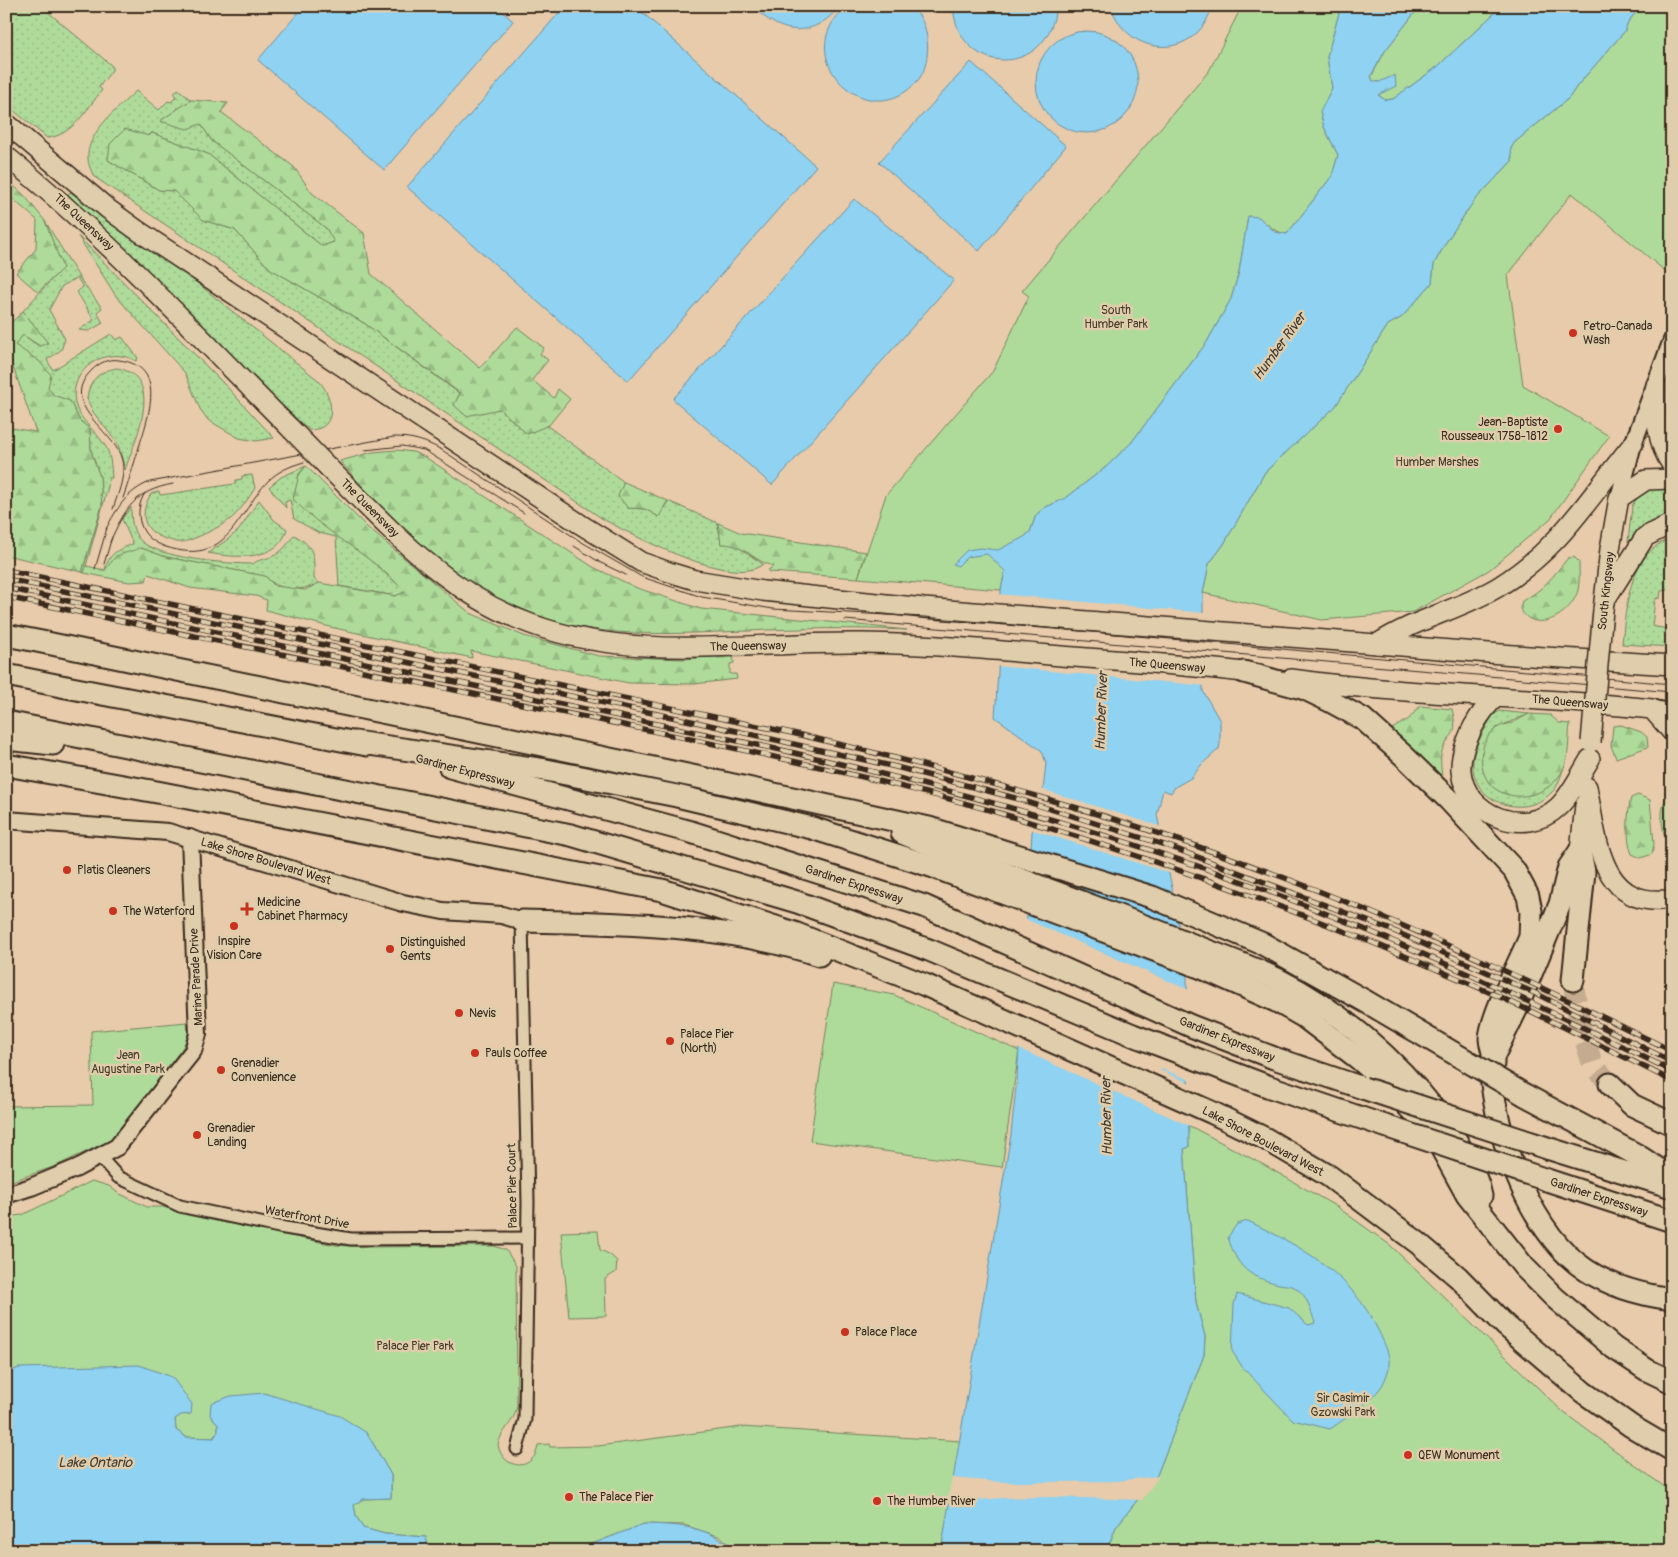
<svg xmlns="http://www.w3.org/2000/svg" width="1678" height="1557" font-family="Pangolin,sans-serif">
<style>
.grass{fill:url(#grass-dots);stroke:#74825c}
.forest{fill:url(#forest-firs);stroke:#74825c}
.park{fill:#aedb9a;stroke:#74825c}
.water{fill:#8fd2f1;stroke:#6d8f9d}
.pier{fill:#e7cbab}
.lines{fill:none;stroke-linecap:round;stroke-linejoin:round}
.highway-tunnel{stroke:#c5ab8f;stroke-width:21;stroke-dasharray:21 11;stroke-linecap:butt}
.street-casing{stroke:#3b2a1e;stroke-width:15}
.secondary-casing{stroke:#3b2a1e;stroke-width:20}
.primary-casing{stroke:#3b2a1e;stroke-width:22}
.highway-casing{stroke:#3b2a1e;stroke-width:25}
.street{stroke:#dfcdab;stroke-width:11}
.secondary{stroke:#dfcdab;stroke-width:16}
.primary{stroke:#dfcdab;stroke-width:19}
.highway{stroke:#dfcdab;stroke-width:21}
.tram{stroke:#3b2a1e;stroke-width:1}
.rail-casing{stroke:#3b2a1e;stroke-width:5.5}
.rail{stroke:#dfcdab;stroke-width:4;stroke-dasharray:11;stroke-linecap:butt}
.primary-bridge-casing{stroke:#3b2a1e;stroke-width:22;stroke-linecap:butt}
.highway-bridge-casing{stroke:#3b2a1e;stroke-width:25;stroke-linecap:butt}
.primary-bridge{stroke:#dfcdab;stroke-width:19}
.highway-bridge{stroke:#dfcdab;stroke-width:21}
.poi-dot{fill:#c8321e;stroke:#dfcdab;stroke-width:2}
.labels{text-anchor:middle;stroke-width:5;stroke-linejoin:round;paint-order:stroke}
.street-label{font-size:12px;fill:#3b2a1e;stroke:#dfcdab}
.park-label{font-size:12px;fill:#463c2a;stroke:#dfcdab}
.poi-label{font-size:12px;fill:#3b2a1e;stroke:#dfcdab;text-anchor:start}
.water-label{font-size:14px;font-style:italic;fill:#433b33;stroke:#dfcdab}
</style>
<defs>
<pattern id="grass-dots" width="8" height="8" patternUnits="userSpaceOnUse" patternTransform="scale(1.25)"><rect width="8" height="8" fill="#aedb9a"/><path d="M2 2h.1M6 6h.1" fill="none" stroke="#97bc84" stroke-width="1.8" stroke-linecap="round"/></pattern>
<pattern id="forest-firs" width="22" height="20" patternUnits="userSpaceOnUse" patternTransform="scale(1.25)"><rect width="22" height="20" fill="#aedb9a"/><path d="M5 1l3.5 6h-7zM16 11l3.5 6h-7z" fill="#97bc84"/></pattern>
</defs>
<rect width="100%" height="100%" fill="#e7cbab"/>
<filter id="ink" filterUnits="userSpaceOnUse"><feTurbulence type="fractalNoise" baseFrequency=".02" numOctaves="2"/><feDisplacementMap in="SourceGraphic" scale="10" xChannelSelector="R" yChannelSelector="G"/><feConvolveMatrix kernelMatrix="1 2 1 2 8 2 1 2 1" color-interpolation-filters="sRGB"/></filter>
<g filter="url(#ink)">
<!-- grass -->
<g class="grass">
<path d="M6,6H41L112,66V70L99,87L102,90C87,109 72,136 47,138L6,104V51L11,45L6,41Z"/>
<path d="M178,89L191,100L160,121L201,124L212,141L326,228L335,242L322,246L208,154L152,133L108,160L159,190L174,191L203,220L235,230L269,268L364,323L460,394L454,405L474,412L500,409L527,434L546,425L624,482L619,496L628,508L645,509L659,517L668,501L718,523L721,544L732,543L763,564C734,589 632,535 603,519L96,178C70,145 113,113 136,91L159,110L168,101L171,102L176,97L174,94Z"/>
<path d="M70,192L181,270L318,380C333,395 340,430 309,430L249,375L68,194Z"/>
<path d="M45,221L80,279L102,308L97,312L103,323L89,331L79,330L94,320L77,292L83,287L77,278L62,286L49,310L65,339L61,350L47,360L53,370L111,334L116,340L122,337L138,358L136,361C107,344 68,369 75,403C79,420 95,430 104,444C111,453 111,467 112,478H109L108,487L84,573L82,572L102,506L100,477L91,451L90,429L80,421L70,401L53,395L15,345L23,335L39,346L47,343L23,311L62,268Z"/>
<polygon points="78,236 226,386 274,438 256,441 239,438 208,420 200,409 185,373 116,296"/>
<path d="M117,368C166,377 135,440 125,470L118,444L93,412L87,399C89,381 98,371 117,368Z"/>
<polygon points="306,466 298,475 365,555 406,592 396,596 339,586 336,537 319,533 294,519 290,500 285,502 286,508 269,487 281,477"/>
<path d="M252,475L255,488C249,498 242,508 234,516C227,524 192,541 182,542C176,543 171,540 166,539C142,531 139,514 151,494L159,491L160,495L168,494L234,484L236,483V480L242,479V476Z"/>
<polygon points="1672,485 1672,513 1649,522 1628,542 1632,506 1643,489"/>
<path d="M259,500L274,520L287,529C279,562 234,558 208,553L227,540L239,530Z"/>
<path d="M131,507C131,519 132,531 140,540C156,558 228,564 253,564C257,560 262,560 268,558C280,555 287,545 294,535C316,547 314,557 314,579L319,583C299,592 281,592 264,576L166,557L141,548L105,570C109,553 117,550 133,544L122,519Z"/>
<path d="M1672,538V589L1661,591L1660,598L1655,599L1652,626L1672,630V647L1622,644C1626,606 1629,552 1672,538Z"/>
<path d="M1500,711L1529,714C1504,725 1487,727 1481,757L1555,780L1563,770C1560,778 1558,787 1551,793C1523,821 1470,802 1473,761C1474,745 1486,728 1493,715Z"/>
</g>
<!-- forest -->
<g class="forest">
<polygon points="191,100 228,103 221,112 294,167 312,193 364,233 371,274 480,368 517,327 544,348 540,354 548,360 532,380 554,398 558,389 570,399 549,425 527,434 500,409 466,416 454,405 460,393 364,323 269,268 235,230 203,220 174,191 159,190 108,160 110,144 125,129 149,136 152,133 208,154 322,246 334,242 326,228 212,141 201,124 187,129 160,121"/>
<polygon points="6,179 24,195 45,221 63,268 38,292 16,273 36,249 37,220 6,193"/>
<polygon points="23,311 48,343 40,346 23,335 15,345 39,361 51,375 48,387 53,395 70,401 80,421 90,429 91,451 100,477 102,506 82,572 6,555 6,427 36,432 6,347 6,328"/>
<path d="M397,450L413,452L425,457L593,567L637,588L701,609L907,630C854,628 801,628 748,631C680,633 607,640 541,617C508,606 476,588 447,568C406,539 373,498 340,461L373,452Z"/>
<path d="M306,466L368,528L470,613L524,636L599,656L684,659L733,655L734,663L730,664V674H736L737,679L694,684L629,683L471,651L472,658L330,627L266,610L267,600L256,596L190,588L148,574L146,581L129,582L84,573L86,566L105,570L116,556L141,548L166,557L265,576L275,586L305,590L319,583L395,596L405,592C373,555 326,535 293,499L299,475Z"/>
<polygon points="624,482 668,501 659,517 645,509 628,508 618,496"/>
<path d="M718,523L741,533L866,552L858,578L769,572L768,570L774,566C754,562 743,543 721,544Z"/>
<path d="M1574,557L1579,562C1579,571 1580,581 1578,590C1572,614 1536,636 1520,609L1522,601C1544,590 1553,576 1568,558Z"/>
<path d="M1420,706L1452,709C1459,738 1451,730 1442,751C1439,759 1442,772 1442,780L1390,730L1409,719Z"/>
<path d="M1529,714L1550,715L1559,723L1570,724C1568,738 1570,757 1563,770C1551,793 1520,804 1497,790C1477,778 1477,744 1494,730C1500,725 1505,725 1512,723C1517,721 1523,717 1529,714Z"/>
<polygon points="1621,725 1641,732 1647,737 1648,747 1616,758 1611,746 1613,726"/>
<path d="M1672,793V849L1669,848C1662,831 1658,813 1667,796Z"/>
<path d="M1638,795L1650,800L1654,844L1652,854L1641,858L1632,854C1626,840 1627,812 1631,798Z"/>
</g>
<!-- park -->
<g class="park">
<path d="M1242,6H1341L1327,57L1332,88L1320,112L1324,127L1338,155L1332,176L1287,234C1268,231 1267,218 1248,217L1239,272L1231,299L1207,342L1131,443L1107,466L1066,498L1044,508L1036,515L1030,532L1024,537L1005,571L1001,590L858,578L886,495L993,371L1029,296L1022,291L1209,71Z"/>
<polygon points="1420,6 1502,6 1437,67 1393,99 1385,100 1378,95 1379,82 1373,81 1371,77 1385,51"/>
<polygon points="1641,6 1672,6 1671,276 1572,193 1508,275 1523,385 1609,436 1550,519 1489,570 1413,612 1322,620 1203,593 1209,564 1224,544 1265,472 1335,407 1388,325 1402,317 1432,283 1434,264 1448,239 1474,201 1512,161 1511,148 1515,142 1569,98 1577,86 1624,32 1628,22"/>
<polygon points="833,984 894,995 1019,1051 1002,1167 810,1141"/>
<polygon points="187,1022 188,1035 183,1047 113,1139 56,1166 6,1183 6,1106 93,1105 91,1031"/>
<polygon points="1188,1125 1264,1165 1337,1207 1390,1245 1563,1412 1670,1491 1672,1551 1109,1551 1108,1547 1116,1527 1157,1475 1204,1355 1205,1336 1196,1303 1184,1149 1189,1147"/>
<path d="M92,1181L109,1186L118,1193L147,1207H163L187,1215L335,1245L363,1247L494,1246L506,1250L516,1266L517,1406C514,1425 501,1429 498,1445C503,1471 535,1472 538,1445L549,1444L550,1447L598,1446L741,1427L961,1441L941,1551H737L721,1537L684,1525L644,1524L574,1551H429L426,1537L385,1534L363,1528L356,1516L354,1505L363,1499L391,1498V1475L367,1433L210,1415L218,1424V1431L213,1438L186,1437L176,1430L175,1419L181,1415L19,1368L6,1373V1217L22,1215Z"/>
<polygon points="598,1231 600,1250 609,1254 617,1261 616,1272 605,1279 606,1316 569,1317 561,1232"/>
</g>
<!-- water -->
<g class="water">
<polygon points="304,6 496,6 513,21 384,170 258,60"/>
<polygon points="565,6 635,6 816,166 628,381 407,187"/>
<path d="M753,6H840C813,39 780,36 753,6Z"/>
<path d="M848,6C866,6 887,3 905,6C931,11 933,61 919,79C869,140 785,54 848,6Z"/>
<path d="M953,6H1056C1050,78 958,78 953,6Z"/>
<path d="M1111,6H1212C1198,61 1127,59 1111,6Z"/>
<polygon points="1341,6 1420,6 1385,51 1371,76 1373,81 1379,82 1395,75 1396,86 1378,95 1385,100 1393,99 1437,67 1502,6 1641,6 1628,22 1624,32 1577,86 1569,98 1515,142 1511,148 1512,161 1474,201 1448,239 1434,264 1432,283 1402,317 1388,325 1335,407 1265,472 1224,544 1209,564 1203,593 1203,691 1220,721 1220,744 1219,749 1202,764 1191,778 1175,787 1171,793 1163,790 1157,815 1173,893 1187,977 1189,1147 1184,1149 1196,1303 1205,1336 1204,1355 1157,1475 1116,1527 1108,1547 1109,1551 941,1551 1011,1134 1017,1078 1032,832 1043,791 1046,763 1042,751 995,717 1000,642 1001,590 1005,571 987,554 967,557 958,566 953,564 967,550 980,548 998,550 1024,537 1030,532 1036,515 1044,508 1066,498 1107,466 1131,443 1207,342 1231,299 1239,272 1248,216 1259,217 1275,232 1287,234 1332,176 1338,155 1324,127 1320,112 1332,88 1327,57"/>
<circle cx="1087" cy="82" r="51"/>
<polygon points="971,62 1066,146 979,251 879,162"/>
<polygon points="854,199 954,280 772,485 673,399"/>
<path d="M1248,1221C1304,1248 1351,1273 1379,1332C1388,1351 1394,1361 1384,1382C1376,1399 1345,1419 1330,1429L1293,1420L1243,1368L1232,1351L1234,1304L1237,1294L1289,1308L1308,1325L1315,1323C1311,1312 1308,1296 1297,1289C1293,1285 1284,1285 1279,1284C1248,1277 1237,1267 1228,1237L1237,1224Z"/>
<polygon points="139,1365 172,1377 192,1404 191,1414 181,1415 175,1419 176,1430 186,1437 214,1438 218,1431 218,1424 210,1415 211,1403 231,1396 264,1393 340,1416 367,1433 391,1475 391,1498 363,1499 354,1505 356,1516 363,1528 385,1534 426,1537 429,1551 6,1551 6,1373 19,1368"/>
<path d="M644,1524C681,1525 708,1526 737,1551H574Z"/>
</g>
<!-- pier -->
<g class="pier">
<polygon points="998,594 1205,613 1206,686 996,666"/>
<polygon points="1041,789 1162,827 1172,874 1030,829"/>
<polygon points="1023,918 1189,990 1190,1080 1162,1069 1160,1070 1190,1083 1190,1126 1015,1047"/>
<polygon points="1159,1476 1142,1500 1055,1497 1002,1498 947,1503 952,1478 999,1482 1053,1482 1117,1481"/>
</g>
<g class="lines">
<!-- highway-tunnel -->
<polyline class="highway-tunnel" points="1573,980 1579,1023 1593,1065 1610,1084"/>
<!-- street casing -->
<g class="street-casing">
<g id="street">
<polyline points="100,1157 118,1177 180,1206 279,1227 351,1239 527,1238"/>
<polyline points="517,1449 525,1419 528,1202 522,921"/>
</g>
</g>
<!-- secondary casing -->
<g class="secondary-casing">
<g id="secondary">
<polyline points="1619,498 1633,444 1672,340"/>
<polyline points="1652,709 1672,712"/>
<polyline points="6,820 168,832 403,903 443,911 502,915 522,921"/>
<polyline points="6,1195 31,1187 77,1168 117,1147 193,1051 198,1034 190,838"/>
</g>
</g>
<!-- primary casing -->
<g class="primary-casing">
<g id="primary">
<polyline points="6,123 108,209 137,230 580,524 641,562 669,572 695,580 763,591 924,608 1514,655 1672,665"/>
<path d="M6,156C109,239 198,336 291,429"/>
<path d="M1656,385C1656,412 1655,442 1672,465"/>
<path d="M328,467C390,529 446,593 531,624C636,663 753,641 862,643C928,644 995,650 1061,656C1127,661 1193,665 1259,674"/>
<polyline points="1607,597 1645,537 1672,523"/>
<polyline points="1603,610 1610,549 1619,498 1646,480 1672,479"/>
<path d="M1377,644C1415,619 1459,610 1498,587C1561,548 1588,498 1633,444"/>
<path d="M1291,679C1411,696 1532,696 1652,709L1672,732"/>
<path d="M1496,697C1486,706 1480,714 1473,727C1467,740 1460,755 1461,771C1465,816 1525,838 1558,807C1571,795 1580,775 1590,759"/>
<path d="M1587,787C1597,839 1600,911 1672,899"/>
<polyline points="1580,851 1585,805"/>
</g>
</g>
<!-- highway casing -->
<g class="highway-casing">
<g id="highway">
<polyline points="6,635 47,643"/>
<polyline points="90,652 697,777 929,828 1152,897 1263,944 1365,1001 1474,1065"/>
<path d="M1244,672L1305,689L1330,701L1363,719L1404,756L1449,800L1514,870L1528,896L1531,911L1530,937C1520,961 1491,1016 1490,1039C1490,1044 1493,1049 1493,1054C1494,1064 1491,1074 1492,1084C1500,1146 1532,1234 1586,1270C1610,1286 1643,1295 1672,1299"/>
<polyline points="66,687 367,745"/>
<polyline points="6,722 571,835 797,902 929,950 1133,1035 1270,1087 1385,1126"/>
<polyline points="6,739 53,744"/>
<polyline points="355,742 546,770 677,796 812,828 931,866 1202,968 1276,1001 1304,1017 1359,1059 1385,1082 1433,1133 1467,1195 1524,1267 1555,1298 1614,1348 1647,1370 1672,1382"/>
<polyline points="6,765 157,792 662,890 797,934 925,985 1213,1113 1266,1139 1329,1176 1418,1243 1458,1277 1505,1325 1583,1392 1631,1426 1672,1450"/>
<polyline points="450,767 691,832 924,906 1191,1026 1274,1058 1363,1088"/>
<path d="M902,833C997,872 1093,905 1188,943C1218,955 1250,966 1279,980C1340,1011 1395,1059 1437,1113C1453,1134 1476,1169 1481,1196"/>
<path d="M522,921C622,923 723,924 819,955"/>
<polyline points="1573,980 1584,872 1580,851"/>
<polyline points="1495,1053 1516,1010 1560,904 1569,867 1580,851"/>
<polyline points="1610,1084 1632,1105 1672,1124"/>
<polyline points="1525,1095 1637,1155 1672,1178"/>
<polyline points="1547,1148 1672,1187"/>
<polyline points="1547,1180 1672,1221"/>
</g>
</g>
<!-- street -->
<use href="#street" class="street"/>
<!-- secondary -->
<use href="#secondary" class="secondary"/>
<!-- primary -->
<use href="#primary" class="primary"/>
<!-- highway -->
<use href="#highway" class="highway"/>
<!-- tram -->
<g class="tram">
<polyline points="365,450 402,446 424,450 524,513"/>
<path d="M145,493C139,502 137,514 141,525C145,537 155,543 166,547C228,567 236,515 268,481C278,471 290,466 304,462"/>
<path d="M113,509C118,493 127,474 121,457C112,429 57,404 92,370C99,363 109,358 119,360C168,366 148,417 139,447C134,464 129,481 123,498"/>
<path d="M106,529C117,508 127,491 150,482L394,437C413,437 425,441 442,450L580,541L642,577L702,597L773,609L925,617L1672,684"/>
<path d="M110,542C125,508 135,491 173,484"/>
<polyline points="574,546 601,563 626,575"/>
<polyline points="104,564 112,537"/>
<polyline points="95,569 107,528"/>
<polyline points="845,620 1672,692"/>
</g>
<!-- rail casing -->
<g class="rail-casing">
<g id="rail">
<path d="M6,570L792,733C959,772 1124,817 1285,878C1417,928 1545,988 1672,1051"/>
<polyline points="6,579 696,722 896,767 1015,798 1171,847 1394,931 1539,995 1672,1062"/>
<path d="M6,588L786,751C916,781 1044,814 1171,857C1344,914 1509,990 1672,1071"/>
<path d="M6,597C198,637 389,677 580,716C723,746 867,774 1006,815C1172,864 1334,923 1491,993C1552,1020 1612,1051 1672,1081"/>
</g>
</g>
<!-- rail -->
<use href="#rail" class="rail"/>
<!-- primary-bridge casing -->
<g class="primary-bridge-casing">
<g id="primary-bridge">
<polyline points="291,429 328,467"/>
<polyline points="1591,742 1603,610"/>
</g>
</g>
<!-- highway-bridge casing -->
<g class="highway-bridge-casing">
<g id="highway-bridge">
<polyline points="47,643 90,652"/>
<polyline points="6,675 66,687"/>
<polyline points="1474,1065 1525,1095"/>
<polyline points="1363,1088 1547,1148"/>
<polyline points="1385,1126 1547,1180"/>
</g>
</g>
<!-- primary-bridge -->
<use href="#primary-bridge" class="primary-bridge"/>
<!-- highway-bridge -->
<use href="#highway-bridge" class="highway-bridge"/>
</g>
</g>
<!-- markers -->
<g class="poi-dot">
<circle cx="1573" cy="333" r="5"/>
<circle cx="1558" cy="429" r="5"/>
<circle cx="67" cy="870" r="5"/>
<path d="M244.5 901.5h5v5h5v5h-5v5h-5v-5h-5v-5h5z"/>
<circle cx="113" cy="911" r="5"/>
<circle cx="234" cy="926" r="5"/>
<circle cx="390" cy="949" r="5"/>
<circle cx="459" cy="1013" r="5"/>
<circle cx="670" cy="1041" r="5"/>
<circle cx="475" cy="1053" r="5"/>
<circle cx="221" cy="1070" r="5"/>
<circle cx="197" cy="1135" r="5"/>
<circle cx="845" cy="1332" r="5"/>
<circle cx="1408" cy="1455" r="5"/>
<circle cx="569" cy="1497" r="5"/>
<circle cx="877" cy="1501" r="5"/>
</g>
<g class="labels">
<!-- street labels -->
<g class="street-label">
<text transform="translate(84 222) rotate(43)" y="4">The Queensway</text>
<text transform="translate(370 508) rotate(45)" y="4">The Queensway</text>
<text transform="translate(1606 591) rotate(-84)" y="4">South Kingsway</text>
<text transform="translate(748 646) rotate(-1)" y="4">The Queensway</text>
<text transform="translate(1167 665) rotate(5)" y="4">The Queensway</text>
<text transform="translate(1570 702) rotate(5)" y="4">The Queensway</text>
<text transform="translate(465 771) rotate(15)" y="4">Gardiner Expressway</text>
<text transform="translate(266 861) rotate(17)" y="4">Lake Shore Boulevard West</text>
<text transform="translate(854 884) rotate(18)" y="4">Gardiner Expressway</text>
<text transform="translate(196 977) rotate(-93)" y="4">Marine Parade Drive</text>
<text transform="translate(1227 1039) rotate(22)" y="4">Gardiner Expressway</text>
<text transform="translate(1263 1141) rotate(28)" y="4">Lake Shore Boulevard West</text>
<text transform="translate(512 1186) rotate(-91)" y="4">Palace Pier Court</text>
<text transform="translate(1599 1197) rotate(18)" y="4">Gardiner Expressway</text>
<text transform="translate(307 1217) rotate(10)" y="4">Waterfront Drive</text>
</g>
<!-- park labels -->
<g class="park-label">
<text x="1116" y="314">South<tspan x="1116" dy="14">Humber Park</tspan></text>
<text x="1437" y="466">Humber Marshes</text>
<text x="128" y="1059">Jean<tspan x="128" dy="14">Augustine Park</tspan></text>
<text x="415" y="1350">Palace Pier Park</text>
<text x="1343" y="1402">Sir Casimir<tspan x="1343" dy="14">Gzowski Park</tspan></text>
</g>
<!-- poi labels -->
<g class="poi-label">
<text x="1583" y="330">Petro-Canada<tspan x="1583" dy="14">Wash</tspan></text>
<text x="1548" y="426" text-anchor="end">Jean-Baptiste<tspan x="1548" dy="14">Rousseaux 1758-1812</tspan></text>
<text x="77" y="874">Platis Cleaners</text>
<text x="257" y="906">Medicine<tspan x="257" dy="14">Cabinet Pharmacy</tspan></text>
<text x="123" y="915">The Waterford</text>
<text x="234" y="945" text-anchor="middle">Inspire<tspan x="234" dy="14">Vision Care</tspan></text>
<text x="400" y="946">Distinguished<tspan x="400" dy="14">Gents</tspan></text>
<text x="469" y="1017">Nevis</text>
<text x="680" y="1038">Palace Pier<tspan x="680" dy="14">(North)</tspan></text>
<text x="485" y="1057">Pauls Coffee</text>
<text x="231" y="1067">Grenadier<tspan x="231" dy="14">Convenience</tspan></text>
<text x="207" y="1132">Grenadier<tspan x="207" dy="14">Landing</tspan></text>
<text x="855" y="1336">Palace Place</text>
<text x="1418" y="1459">QEW Monument</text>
<text x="579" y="1501">The Palace Pier</text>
<text x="887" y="1505">The Humber River</text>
</g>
<!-- water labels -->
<g class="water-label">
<text transform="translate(1279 346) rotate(-54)" y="5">Humber River</text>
<text transform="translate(1101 711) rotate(-88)" y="5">Humber River</text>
<text transform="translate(1106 1116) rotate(-91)" y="5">Humber River</text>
<text x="95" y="1467">Lake Ontario</text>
</g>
</g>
<!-- margin -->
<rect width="1678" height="1557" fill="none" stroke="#dfcdab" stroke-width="25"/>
<rect x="12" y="12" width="1653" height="1532" fill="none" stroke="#3b2a1e" stroke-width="2" filter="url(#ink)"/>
</svg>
